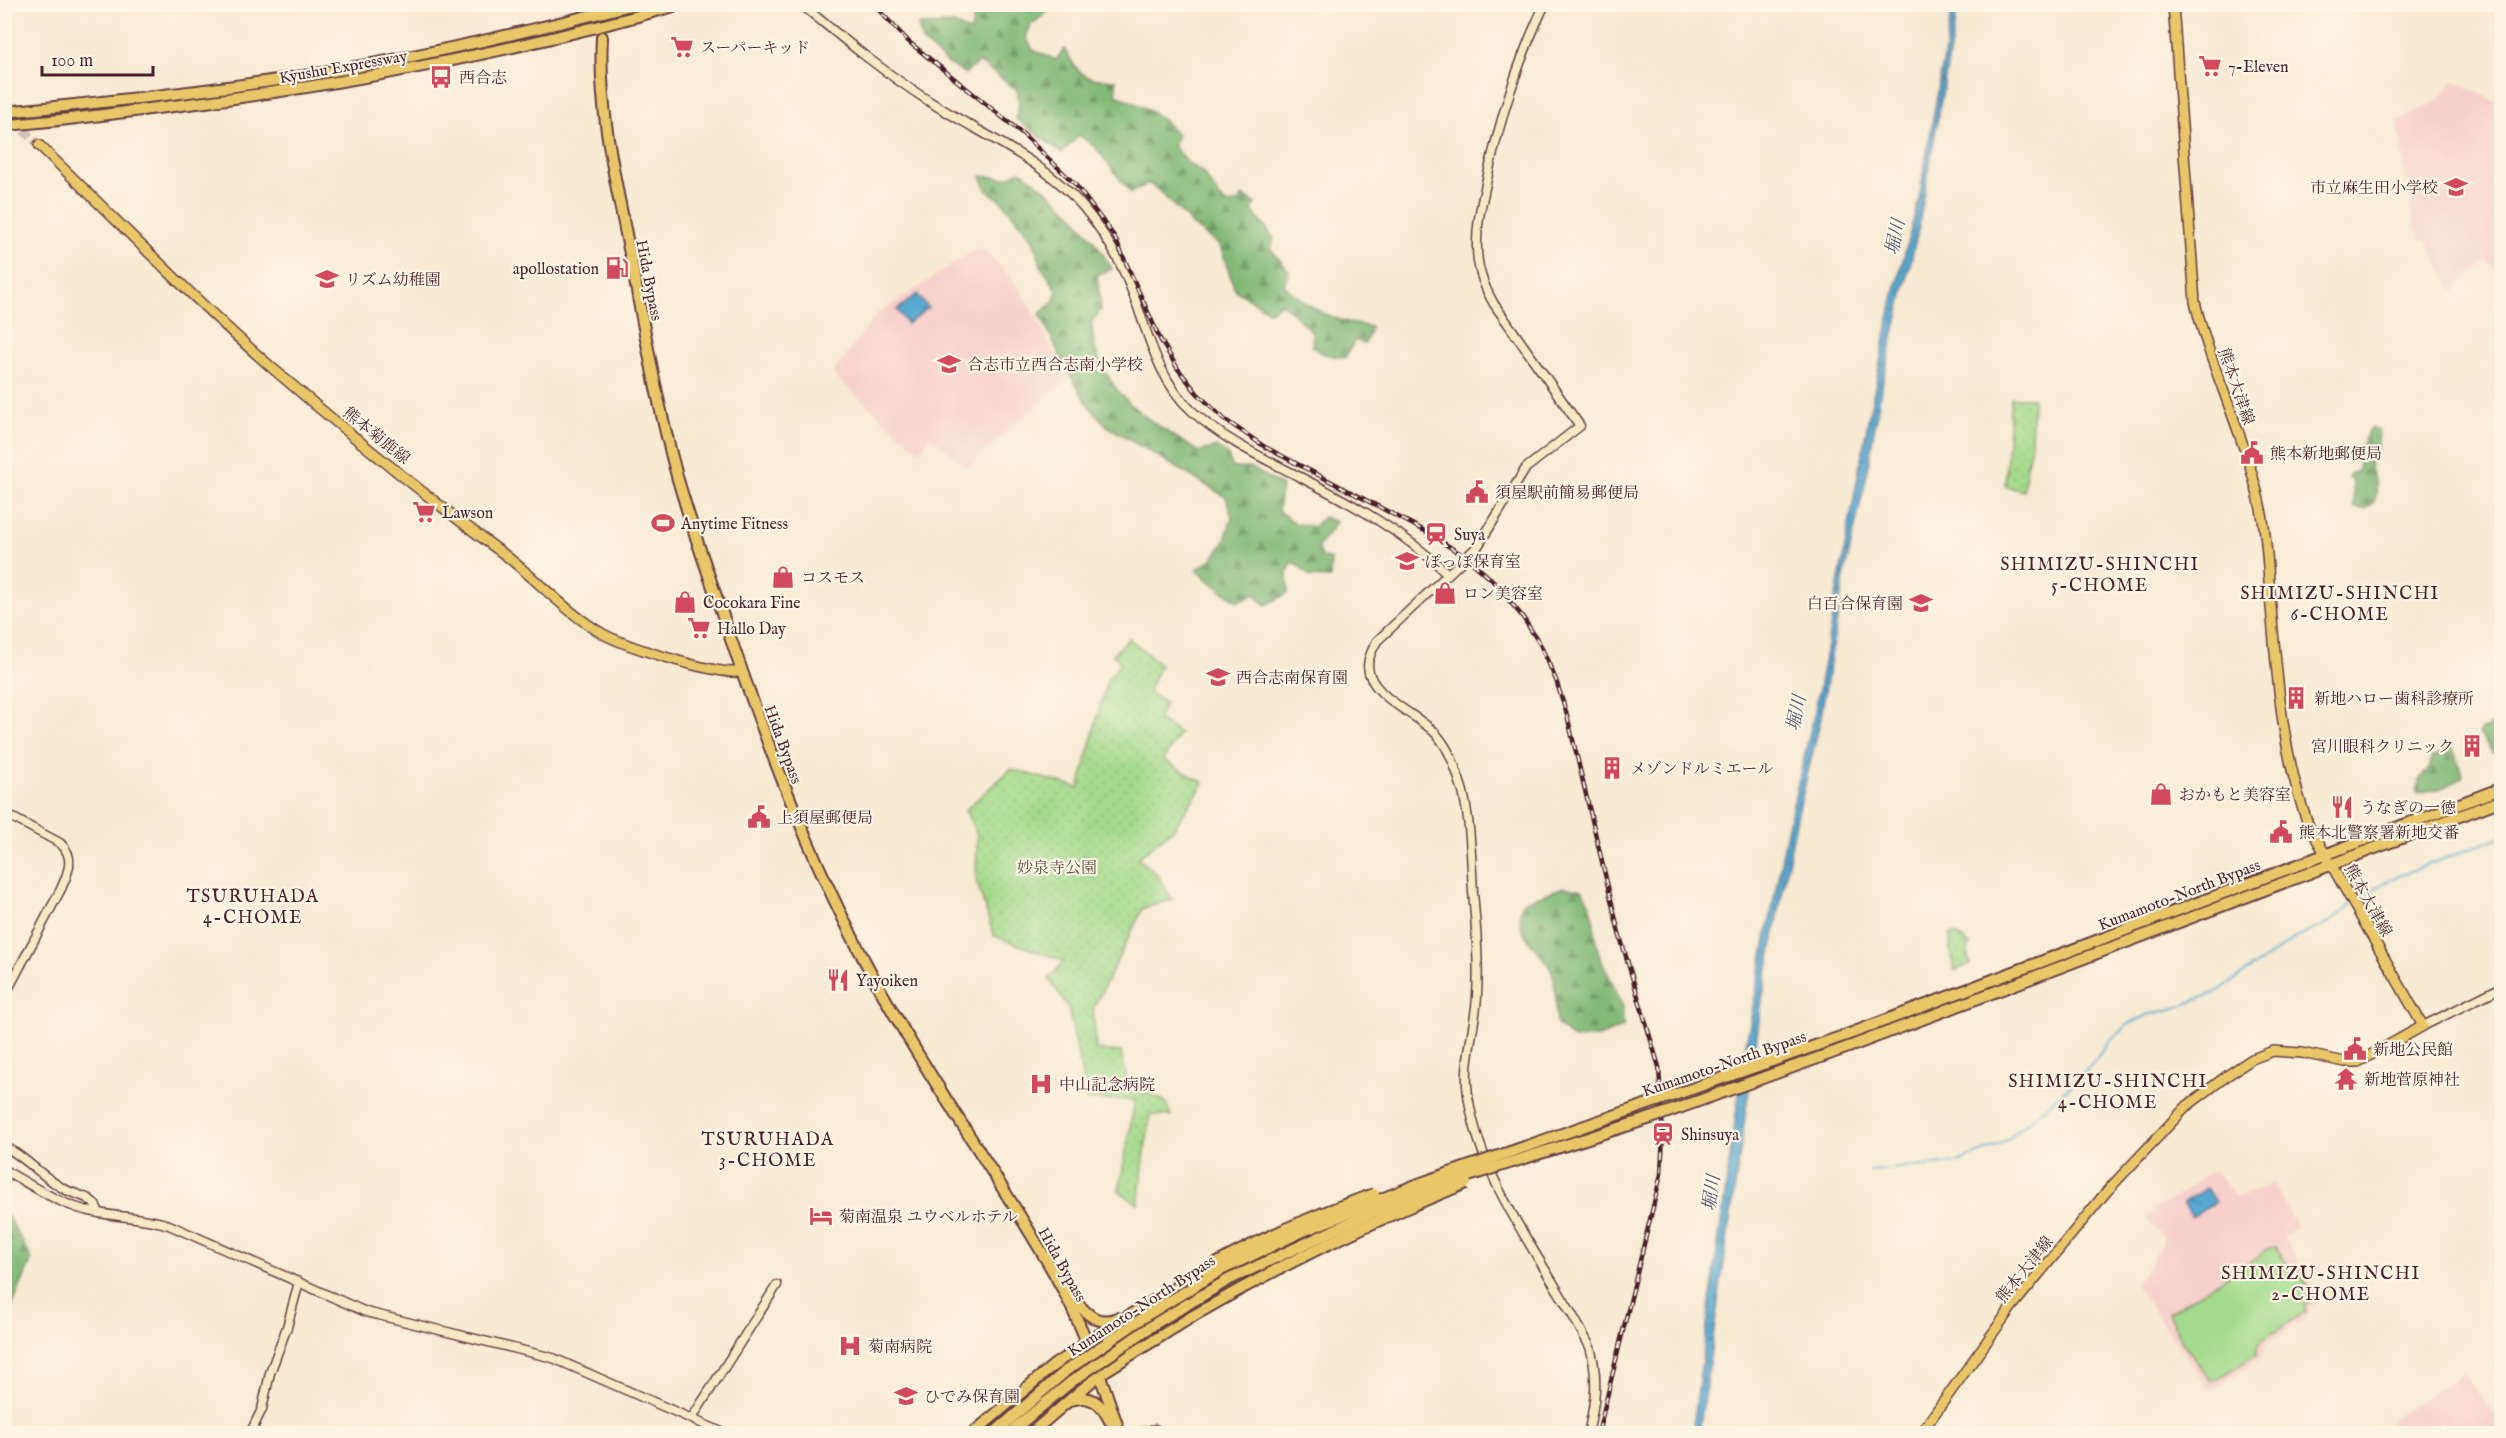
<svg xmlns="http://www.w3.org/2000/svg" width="2506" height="1438" font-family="'IM FELL English','Noto Serif JP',serif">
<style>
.built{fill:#f7d0cc}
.green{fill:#a3da8b;stroke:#767c5b;stroke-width:1.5}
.forest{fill:url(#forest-firs);stroke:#666c51;stroke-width:1.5}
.park{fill:url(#park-dots);stroke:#767c5b;stroke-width:1.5}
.water{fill:url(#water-ripples);stroke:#50647e;stroke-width:1.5}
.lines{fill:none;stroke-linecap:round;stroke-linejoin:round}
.stream{stroke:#55a8d0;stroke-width:2}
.primary-tunnel{stroke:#d5c1b1;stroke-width:9;stroke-dasharray:9 4.5;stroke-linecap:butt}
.secondary-casing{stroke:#643d44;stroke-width:11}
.primary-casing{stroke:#643d44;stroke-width:12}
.highway-casing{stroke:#643d44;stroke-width:14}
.secondary{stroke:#f6e9c3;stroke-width:8}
.primary{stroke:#e9c769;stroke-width:9}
.highway{stroke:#e9c769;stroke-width:10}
.rail-casing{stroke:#4a1f2b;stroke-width:4.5}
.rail{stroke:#fcf5e5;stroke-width:2;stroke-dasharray:7;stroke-linecap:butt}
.highway-bridge-casing{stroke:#643d44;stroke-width:14;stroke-linecap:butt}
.highway-bridge{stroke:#e9c769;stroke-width:10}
.labels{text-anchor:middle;stroke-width:4.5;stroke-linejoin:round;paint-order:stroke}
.poi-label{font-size:16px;fill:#4a1f2b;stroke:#fcf5e5;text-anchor:start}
.street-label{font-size:16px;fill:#4a1f2b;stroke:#fcf5e5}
.park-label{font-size:16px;fill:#604e43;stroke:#fcf5e5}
.water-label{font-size:18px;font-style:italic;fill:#4e566d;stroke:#fcf5e5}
.neighbourhood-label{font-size:18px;letter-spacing:1.5px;fill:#4a1f2b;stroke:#fcf5e5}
</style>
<defs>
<pattern id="forest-firs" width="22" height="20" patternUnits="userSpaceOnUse" patternTransform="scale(1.5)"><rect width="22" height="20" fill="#82ba77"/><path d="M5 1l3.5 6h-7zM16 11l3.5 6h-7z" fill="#6c9762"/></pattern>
<pattern id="park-dots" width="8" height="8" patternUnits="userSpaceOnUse" patternTransform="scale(1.5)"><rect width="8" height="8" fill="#a3da8b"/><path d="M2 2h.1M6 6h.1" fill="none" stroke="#8ebb78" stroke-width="1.8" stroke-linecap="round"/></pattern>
<pattern id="water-ripples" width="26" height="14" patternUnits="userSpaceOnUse" patternTransform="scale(1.5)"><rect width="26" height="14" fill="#55a8d0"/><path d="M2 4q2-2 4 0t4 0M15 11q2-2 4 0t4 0" fill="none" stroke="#4888a9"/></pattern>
</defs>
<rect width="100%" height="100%" fill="#fcf5e5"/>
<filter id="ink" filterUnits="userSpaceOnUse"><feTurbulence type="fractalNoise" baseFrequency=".0167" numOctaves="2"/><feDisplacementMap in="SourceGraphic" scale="12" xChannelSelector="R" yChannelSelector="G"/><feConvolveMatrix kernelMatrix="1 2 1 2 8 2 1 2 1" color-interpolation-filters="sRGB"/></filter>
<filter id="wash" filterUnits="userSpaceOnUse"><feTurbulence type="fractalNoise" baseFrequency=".008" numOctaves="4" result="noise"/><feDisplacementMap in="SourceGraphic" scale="24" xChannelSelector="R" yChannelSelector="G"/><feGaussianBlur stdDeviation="1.35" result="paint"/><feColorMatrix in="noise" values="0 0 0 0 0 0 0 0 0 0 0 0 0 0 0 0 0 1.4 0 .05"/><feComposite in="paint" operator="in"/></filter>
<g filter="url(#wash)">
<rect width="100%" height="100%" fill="#f8ead3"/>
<!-- built -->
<g class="built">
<polygon points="2456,81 2501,105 2502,268 2499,271 2493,268 2486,260 2453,292 2426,240 2420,240 2409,206 2418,199 2406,181 2397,121 2439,100 2453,82"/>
<polygon points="978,248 985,250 1011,278 1034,312 1067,381 1012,426 968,468 931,436 919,451 832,374 877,314"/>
<polygon points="2211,1171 2215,1171 2236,1198 2273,1183 2298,1227 2283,1237 2320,1298 2308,1308 2310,1313 2308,1316 2265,1345 2262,1358 2212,1390 2208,1388 2136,1285 2136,1280 2144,1273 2163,1242 2163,1237 2147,1220 2147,1216 2156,1207 2175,1198"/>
<polygon points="2463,1373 2501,1424 2501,1433 2450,1433 2441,1421 2422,1433 2399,1433 2390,1420"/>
</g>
<!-- green -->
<polygon class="green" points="2276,1247 2293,1274 2298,1271 2314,1295 2314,1298 2304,1305 2306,1311 2261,1341 2257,1346 2257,1354 2218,1379 2210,1380 2182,1341 2168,1313 2257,1258 2266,1249"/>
<!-- forest -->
<g class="forest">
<path d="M999,4L1056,5L1031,25L1026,37L1033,50L1056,60L1064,49C1080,76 1083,80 1116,80V95C1143,106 1159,113 1178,135L1173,146L1188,163L1202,172L1225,204L1237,203L1243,196L1255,203L1252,211L1274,238L1271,249L1289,271L1284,285C1313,311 1333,321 1371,327L1365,344L1355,340L1345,358L1324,354L1313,347L1312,332L1282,303L1269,311L1235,290L1220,246L1196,228L1159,191L1148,183L1131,193L1095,147L1079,135L1062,153L1016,119L1019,105L1017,90L979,62L965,74L946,62L922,41L918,25L953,24L971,32L974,16L981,7Z"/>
<path d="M1020,171C1060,197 1088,228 1112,269L1097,275L1101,310L1091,322C1093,333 1093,345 1097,355C1118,407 1155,423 1199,452L1216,447L1227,454L1233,468H1252L1282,486L1278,511L1297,524L1314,527L1323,517L1336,522L1318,547L1320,556L1331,560L1330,578L1311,577L1293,561L1287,573L1288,593L1266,605L1255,594L1238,601L1222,591L1196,570L1213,558L1224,543L1232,517L1226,497L1107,426L1089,406L1066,368L1040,314L1054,301L1057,290L1042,268L1034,241L1002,201L987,190L981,176L1006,178Z"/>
<path d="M2372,428L2379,431C2378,438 2378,449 2375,454C2373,459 2369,460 2370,467C2370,473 2375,479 2376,484C2377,500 2372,514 2354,507L2353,481L2348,478L2351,473L2357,472L2359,466L2355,449L2363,443L2368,432Z"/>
<polygon points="2501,721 2501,750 2493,753 2479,733 2481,730"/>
<path d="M2447,743L2453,749L2463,776C2455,785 2432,791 2419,794L2416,790L2420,783L2419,780L2429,769L2432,758L2444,751Z"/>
<path d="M1564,887L1582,890L1591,907L1599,955L1623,1006V1027L1598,1037L1573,1039L1557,1024C1555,1011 1557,983 1552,972C1539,943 1513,940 1522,902Z"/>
<polygon points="5,1211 32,1259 5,1323 4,1323"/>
</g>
<!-- park -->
<g class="park">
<polygon points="2011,398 2033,398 2031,443 2023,491 2005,486"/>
<polygon points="1129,638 1160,665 1148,692 1165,703 1158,720 1180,733 1163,760 1204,783 1174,828 1138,858 1158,875 1172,900 1143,908 1093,1009 1096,1050 1121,1052 1128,1085 1165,1101 1171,1116 1150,1115 1138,1204 1119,1191 1135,1100 1087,1099 1068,1007 1049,979 1064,961 994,936 976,880 977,835 965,810 1011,769 1079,788 1107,681 1121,663 1113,654"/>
<polygon points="1950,934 1957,935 1970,945 1967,952 1970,964 1955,971 1950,953"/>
</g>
<!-- water -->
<g class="water">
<polygon points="1953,5 1958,5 1918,230 1881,389 1866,479 1845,571 1820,722 1796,821 1762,1000 1699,1433 1692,1434 1745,1049 1787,831 1815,711 1870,411 1895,290 1919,199"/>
<polygon points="917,294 928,308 907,324 897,310"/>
<polygon points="2207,1188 2216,1202 2192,1217 2183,1203"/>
</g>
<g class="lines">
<!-- stream -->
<g class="stream">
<path d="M2354,902C2398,869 2452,859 2502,836"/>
<polyline points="1870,1171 1956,1163 2002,1144 2083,1075 2111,1040 2127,1025 2147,1015 2172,1009 2217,992 2294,939 2330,922 2350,905"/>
</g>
</g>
</g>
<g filter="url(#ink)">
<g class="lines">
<!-- primary-tunnel -->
<polyline class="primary-tunnel" points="4,112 39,145"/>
<!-- secondary casing -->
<g class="secondary-casing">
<g id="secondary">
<path d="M801,4C843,39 886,74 932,103C983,135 1045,161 1084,208C1104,232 1119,258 1130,286C1147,328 1157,380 1192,411C1221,438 1261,457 1296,475C1351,503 1403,531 1448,574"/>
<path d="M1545,4C1518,60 1500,119 1487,179C1482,202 1476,225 1477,248C1477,268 1484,287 1494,304L1580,426L1526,468L1478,546L1377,641C1373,648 1368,657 1368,666C1369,697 1419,714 1437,735C1451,751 1457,772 1463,792C1471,825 1471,858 1473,892C1476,926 1479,961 1477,996C1475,1030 1463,1061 1468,1095C1481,1188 1549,1266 1590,1347C1599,1378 1595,1403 1588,1434"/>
<path d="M4,813L60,843C76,857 68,873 61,889L4,997"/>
<polyline points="2423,1026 2502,987"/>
<path d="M4,1146C27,1158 44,1179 66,1190C81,1197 94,1196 99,1213"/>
<path d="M4,1170C30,1184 57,1203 85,1210C113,1218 139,1215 169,1225L366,1312L553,1358L726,1434"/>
<polyline points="692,1418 777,1285"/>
<polyline points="250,1434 262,1409 270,1373 287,1327 299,1282"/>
<polyline points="1136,1434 1155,1429 1160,1434"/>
</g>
</g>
<!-- primary casing -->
<g class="primary-casing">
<g id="primary">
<path d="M39,145C116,219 191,297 271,367C345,431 422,493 501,552C535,577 565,612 603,634C628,647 715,675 742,672"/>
<path d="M1920,1434L2011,1308L2107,1191L2187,1106L2228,1075L2252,1059L2273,1051L2302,1053L2345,1062H2358L2423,1026L2308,824C2281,751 2277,673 2270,596C2268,568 2267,541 2262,514C2248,441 2212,374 2195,302L2173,4"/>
</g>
</g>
<!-- highway casing -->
<g class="highway-casing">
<g id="highway">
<path d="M602,37C598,111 616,182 630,254C644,328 657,403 677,476C690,522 706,568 722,613C763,735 808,855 869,969C925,1074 995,1170 1054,1273C1082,1323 1102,1379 1120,1434"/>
<path d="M4,112C98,103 191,93 284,79C403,61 519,34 635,4"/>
<path d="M4,125C53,122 101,115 149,109C329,88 506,54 681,4"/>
<polyline points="1852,1033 2502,788"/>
<polyline points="1854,1045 2502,800"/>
<path d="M1065,1287C1079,1304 1092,1329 1117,1318"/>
<path d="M1071,1400C1091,1393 1102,1404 1110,1421"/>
<polyline points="972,1434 1054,1365 1115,1324 1205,1270"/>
<polyline points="993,1434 1067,1370"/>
<polyline points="1008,1434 1071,1382"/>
<polyline points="1030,1434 1100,1374 1193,1316"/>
</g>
</g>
<!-- secondary -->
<use href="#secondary" class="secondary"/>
<!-- primary -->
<use href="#primary" class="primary"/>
<!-- highway -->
<use href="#highway" class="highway"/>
<!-- rail casing -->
<g class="rail-casing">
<polyline id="rail" points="873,4 909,42 1023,134 1075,184 1114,236 1160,339 1178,369 1197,393 1224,419 1265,447 1425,531 1467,558 1492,580 1522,616 1540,644 1556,680 1567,715 1619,933 1659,1067 1663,1134 1661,1174 1598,1434"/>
</g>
<!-- rail -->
<use href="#rail" class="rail"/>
<!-- highway-bridge casing -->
<g class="highway-bridge-casing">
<g id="highway-bridge">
<path d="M1205,1270C1259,1239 1316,1214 1374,1194"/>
<path d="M1193,1316C1280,1265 1372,1221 1466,1183"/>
<polyline points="1067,1370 1150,1313 1221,1270 1303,1231 1421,1183 1852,1033"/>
<polyline points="1071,1382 1156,1323 1228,1280 1373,1212 1440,1185 1654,1117 1854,1045"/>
</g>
</g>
<!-- highway-bridge -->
<use href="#highway-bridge" class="highway-bridge"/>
</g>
</g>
<!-- icons -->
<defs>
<g id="supermarket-bare" transform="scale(1.8)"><path d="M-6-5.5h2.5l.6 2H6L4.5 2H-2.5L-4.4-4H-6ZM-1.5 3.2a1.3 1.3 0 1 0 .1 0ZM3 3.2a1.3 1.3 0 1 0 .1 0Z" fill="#d1495b" stroke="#fcf5e5" stroke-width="2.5" paint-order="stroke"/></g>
<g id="bus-bare" transform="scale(1.8)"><path d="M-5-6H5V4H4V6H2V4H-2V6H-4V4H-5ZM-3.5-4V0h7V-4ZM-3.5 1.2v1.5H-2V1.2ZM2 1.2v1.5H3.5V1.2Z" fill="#d1495b" stroke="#fcf5e5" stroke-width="2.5" paint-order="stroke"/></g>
<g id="school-bare" transform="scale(1.8)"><path d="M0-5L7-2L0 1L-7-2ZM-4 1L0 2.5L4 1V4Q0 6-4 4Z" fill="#d1495b" stroke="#fcf5e5" stroke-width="2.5" paint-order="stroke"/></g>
<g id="fuel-bare" transform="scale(1.8)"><path d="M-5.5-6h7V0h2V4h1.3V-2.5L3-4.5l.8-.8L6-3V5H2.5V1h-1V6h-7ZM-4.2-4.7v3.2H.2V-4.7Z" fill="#d1495b" stroke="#fcf5e5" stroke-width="2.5" paint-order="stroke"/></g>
<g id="civic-bare" transform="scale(1.8)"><path d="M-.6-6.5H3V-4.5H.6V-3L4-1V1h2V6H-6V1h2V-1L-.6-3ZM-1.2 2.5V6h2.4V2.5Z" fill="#d1495b" stroke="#fcf5e5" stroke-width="2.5" paint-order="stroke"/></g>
<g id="stadium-bare" transform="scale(1.8)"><path d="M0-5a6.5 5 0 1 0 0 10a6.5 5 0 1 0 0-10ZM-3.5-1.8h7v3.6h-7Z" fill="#d1495b" stroke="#fcf5e5" stroke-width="2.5" paint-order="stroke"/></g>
<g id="station-bare" transform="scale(1.8)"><path d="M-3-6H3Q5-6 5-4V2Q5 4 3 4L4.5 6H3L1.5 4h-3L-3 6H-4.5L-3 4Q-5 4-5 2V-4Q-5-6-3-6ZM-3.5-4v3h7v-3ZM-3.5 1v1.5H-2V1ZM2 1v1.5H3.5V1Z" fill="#d1495b" stroke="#fcf5e5" stroke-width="2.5" paint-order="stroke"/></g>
<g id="shop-bare" transform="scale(1.8)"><path d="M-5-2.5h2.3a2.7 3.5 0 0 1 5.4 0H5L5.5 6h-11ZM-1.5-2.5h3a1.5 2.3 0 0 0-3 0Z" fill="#d1495b" stroke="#fcf5e5" stroke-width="2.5" paint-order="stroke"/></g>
<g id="building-bare" transform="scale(1.8)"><path d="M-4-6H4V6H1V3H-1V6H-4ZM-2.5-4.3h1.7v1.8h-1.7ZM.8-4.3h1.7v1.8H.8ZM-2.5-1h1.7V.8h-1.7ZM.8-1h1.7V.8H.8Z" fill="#d1495b" stroke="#fcf5e5" stroke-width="2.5" paint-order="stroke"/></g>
<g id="restaurant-bare" transform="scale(1.8)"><path d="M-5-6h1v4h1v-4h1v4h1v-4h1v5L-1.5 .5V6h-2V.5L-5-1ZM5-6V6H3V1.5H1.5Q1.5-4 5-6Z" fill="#d1495b" stroke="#fcf5e5" stroke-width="2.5" paint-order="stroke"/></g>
<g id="temple-bare" transform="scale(1.8)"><path d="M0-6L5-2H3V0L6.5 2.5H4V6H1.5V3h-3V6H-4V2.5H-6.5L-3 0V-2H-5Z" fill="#d1495b" stroke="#fcf5e5" stroke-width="2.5" paint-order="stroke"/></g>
<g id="hospital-bare" transform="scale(1.8)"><path d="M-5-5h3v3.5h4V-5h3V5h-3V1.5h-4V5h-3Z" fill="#d1495b" stroke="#fcf5e5" stroke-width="2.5" paint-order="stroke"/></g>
<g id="hotel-bare" transform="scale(1.8)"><path d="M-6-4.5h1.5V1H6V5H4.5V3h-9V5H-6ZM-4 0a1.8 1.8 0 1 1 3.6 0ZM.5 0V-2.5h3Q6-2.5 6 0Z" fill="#d1495b" stroke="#fcf5e5" stroke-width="2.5" paint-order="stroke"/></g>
</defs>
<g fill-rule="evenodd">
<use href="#supermarket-bare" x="682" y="47"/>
<use href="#supermarket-bare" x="2210" y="66"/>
<use href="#bus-bare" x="441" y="77"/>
<use href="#school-bare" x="2456" y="187"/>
<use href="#fuel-bare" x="617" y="268"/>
<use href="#school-bare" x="327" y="279"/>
<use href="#school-bare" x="949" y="364"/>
<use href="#civic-bare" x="2252" y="453"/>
<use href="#civic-bare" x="1477" y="492"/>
<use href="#supermarket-bare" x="424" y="512"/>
<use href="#stadium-bare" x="663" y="523"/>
<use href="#station-bare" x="1436" y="534"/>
<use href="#school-bare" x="1407" y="561"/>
<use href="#shop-bare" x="783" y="577"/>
<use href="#shop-bare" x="1445" y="593"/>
<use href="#shop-bare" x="685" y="602"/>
<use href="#school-bare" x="1921" y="603"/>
<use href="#supermarket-bare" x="699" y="628"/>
<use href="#school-bare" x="1218" y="677"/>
<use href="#building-bare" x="2296" y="698"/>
<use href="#building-bare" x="2472" y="746"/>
<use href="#building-bare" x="1612" y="768"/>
<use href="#shop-bare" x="2161" y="794"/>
<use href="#restaurant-bare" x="2342" y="807"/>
<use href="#civic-bare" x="759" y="817"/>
<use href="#civic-bare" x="2281" y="832"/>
<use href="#restaurant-bare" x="838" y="980"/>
<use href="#civic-bare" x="2355" y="1049"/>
<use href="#temple-bare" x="2346" y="1079"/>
<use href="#hospital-bare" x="1041" y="1084"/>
<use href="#station-bare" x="1663" y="1134"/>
<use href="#hotel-bare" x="821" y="1216"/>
<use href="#hospital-bare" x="850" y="1346"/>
<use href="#school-bare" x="906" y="1396"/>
</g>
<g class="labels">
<!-- poi labels -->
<g class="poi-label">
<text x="700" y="53">スーパーキッド</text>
<text x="2228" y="72">7-Eleven</text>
<text x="459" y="83">西合志</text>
<text x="2438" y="193" text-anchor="end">市立麻生田小学校</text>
<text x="599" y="274" text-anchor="end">apollostation</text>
<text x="345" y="285">リズム幼稚園</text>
<text x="967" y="370">合志市立西合志南小学校</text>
<text x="2270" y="459">熊本新地郵便局</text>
<text x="1495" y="498">須屋駅前簡易郵便局</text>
<text x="442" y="518">Lawson</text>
<text x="681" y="529">Anytime Fitness</text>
<text x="1454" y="540">Suya</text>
<text x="1425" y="567">ぽっぽ保育室</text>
<text x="801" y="583">コスモス</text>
<text x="1463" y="599">ロン美容室</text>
<text x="703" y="608">Cocokara Fine</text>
<text x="1903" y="609" text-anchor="end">白百合保育園</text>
<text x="717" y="634">Hallo Day</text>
<text x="1236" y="683">西合志南保育園</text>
<text x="2314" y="704">新地ハロー歯科診療所</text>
<text x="2454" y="752" text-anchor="end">宮川眼科クリニック</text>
<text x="1630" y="774">メゾンドルミエール</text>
<text x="2179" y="800">おかもと美容室</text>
<text x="2360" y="813">うなぎの一徳</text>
<text x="777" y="823">上須屋郵便局</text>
<text x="2299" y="838">熊本北警察署新地交番</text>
<text x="856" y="986">Yayoiken</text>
<text x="2373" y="1055">新地公民館</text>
<text x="2364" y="1085">新地菅原神社</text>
<text x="1059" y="1090">中山記念病院</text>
<text x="1681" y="1140">Shinsuya</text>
<text x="839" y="1222">菊南温泉 ユウベルホテル</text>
<text x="868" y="1352">菊南病院</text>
<text x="924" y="1402">ひでみ保育園</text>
</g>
<!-- street labels -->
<g class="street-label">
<text transform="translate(343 66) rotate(-10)" y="6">Kyushu Expressway</text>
<text transform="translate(650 280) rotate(79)" y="6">Hida Bypass</text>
<text transform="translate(2237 386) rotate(71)" y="6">熊本大津線</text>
<text transform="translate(377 435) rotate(39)" y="6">熊本菊鹿線</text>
<text transform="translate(784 744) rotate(70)" y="6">Hida Bypass</text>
<text transform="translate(2179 894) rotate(-21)" y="6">Kumamoto-North Bypass</text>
<text transform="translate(2369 900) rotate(61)" y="6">熊本大津線</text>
<text transform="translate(1724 1063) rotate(-19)" y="6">Kumamoto-North Bypass</text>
<text transform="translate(1063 1264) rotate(61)" y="6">Hida Bypass</text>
<text transform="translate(2024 1269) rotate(-51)" y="6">熊本大津線</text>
<text transform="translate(1141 1305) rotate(-33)" y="6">Kumamoto-North Bypass</text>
</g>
<!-- park labels -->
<g class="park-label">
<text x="1057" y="873">妙泉寺公園</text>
</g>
<!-- water labels -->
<g class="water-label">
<text transform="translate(1895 237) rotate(-78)" y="6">堀川</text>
<text transform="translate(1796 713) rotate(-79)" y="6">堀川</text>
<text transform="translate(1711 1193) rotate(-82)" y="6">堀川</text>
</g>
<!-- neighbourhood labels -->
<g class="neighbourhood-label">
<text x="2100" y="570">SHIMIZU-SHINCHI<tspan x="2100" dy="21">5-CHOME</tspan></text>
<text x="2340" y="599">SHIMIZU-SHINCHI<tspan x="2340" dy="21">6-CHOME</tspan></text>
<text x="253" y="902">TSURUHADA<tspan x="253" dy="21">4-CHOME</tspan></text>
<text x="2108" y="1087">SHIMIZU-SHINCHI<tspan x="2108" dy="21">4-CHOME</tspan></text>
<text x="768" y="1145">TSURUHADA<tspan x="768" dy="21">3-CHOME</tspan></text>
<text x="2321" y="1279">SHIMIZU-SHINCHI<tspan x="2321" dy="21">2-CHOME</tspan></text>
</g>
</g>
<!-- margin -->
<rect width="2506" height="1438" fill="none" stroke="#fcf5e5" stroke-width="24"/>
<!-- scale -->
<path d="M42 66v9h111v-9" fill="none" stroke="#4a1f2b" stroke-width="3"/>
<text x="51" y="66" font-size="18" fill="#4a1f2b" stroke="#fcf5e5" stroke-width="4.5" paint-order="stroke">100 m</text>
</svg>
